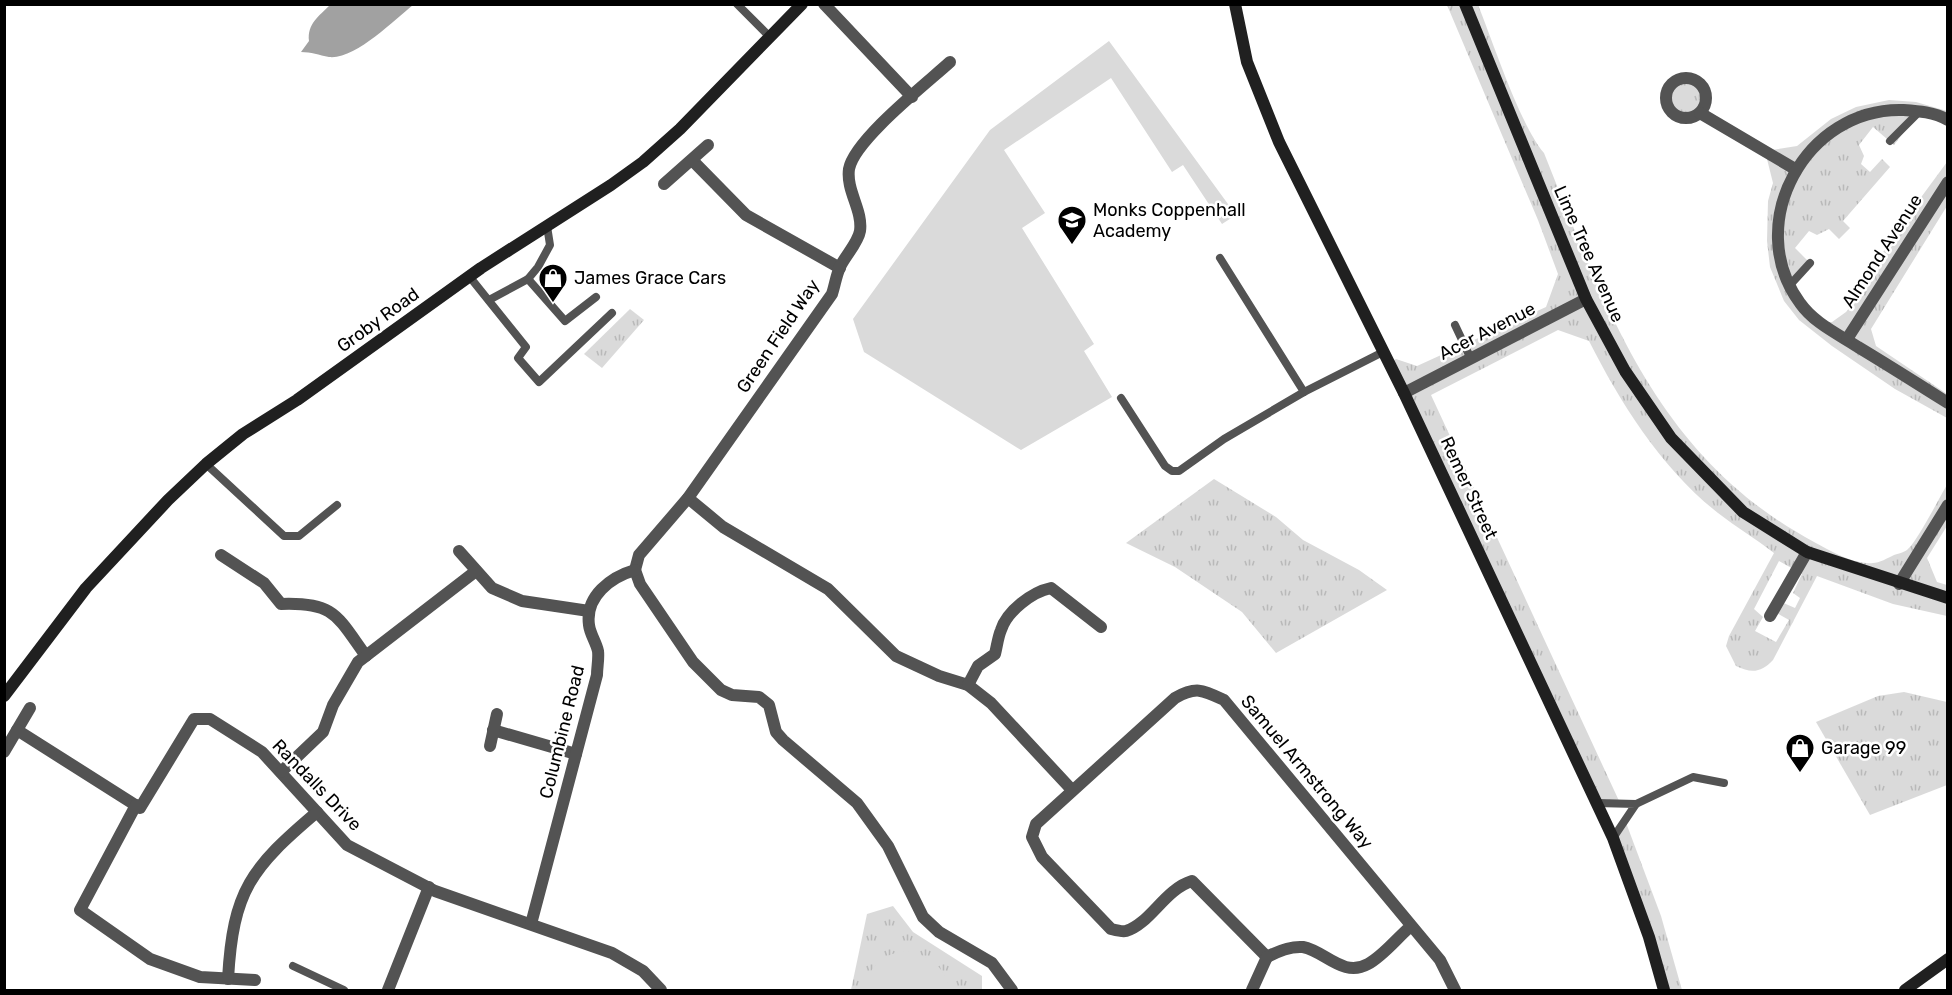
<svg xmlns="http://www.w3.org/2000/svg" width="1952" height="995" font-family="Rubik,sans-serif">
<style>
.grass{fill:url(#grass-tufts);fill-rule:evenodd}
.park{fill:#dadada}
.water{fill:#a1a1a1}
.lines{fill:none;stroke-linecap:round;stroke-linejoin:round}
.lane{stroke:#535353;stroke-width:8}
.street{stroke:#535353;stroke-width:12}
.secondary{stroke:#202020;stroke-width:12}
.labels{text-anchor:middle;stroke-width:5;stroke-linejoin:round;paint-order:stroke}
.poi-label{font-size:18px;fill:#000;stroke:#fff;text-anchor:start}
.street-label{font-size:18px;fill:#000;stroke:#fff}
</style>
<defs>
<pattern id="grass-tufts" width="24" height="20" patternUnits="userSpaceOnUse" patternTransform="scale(1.5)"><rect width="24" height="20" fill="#dadada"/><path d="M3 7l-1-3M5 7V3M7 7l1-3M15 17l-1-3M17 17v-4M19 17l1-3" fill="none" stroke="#b9b9b9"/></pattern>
</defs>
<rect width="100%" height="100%" fill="#fff"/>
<!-- grass -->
<g class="grass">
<path d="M1447,5H1478C1494,44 1519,123 1544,153C1606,309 1656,457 1814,542C1829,550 1854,565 1873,563C1879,563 1888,558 1894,555C1898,554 1904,552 1907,550C1917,542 1939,498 1947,485V526L1927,558L1937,582L1947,585V616L1893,604L1817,576L1773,660C1762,672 1752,674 1736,666L1726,646L1729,636L1774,553C1756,539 1736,527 1718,513C1661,468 1621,404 1589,341L1558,330L1431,395L1620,803H1597L1389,363L1396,359L1417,366L1546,307L1558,274L1538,220ZM1779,561L1802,574L1793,593L1800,598L1795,608L1779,601L1773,611L1789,620L1776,642L1755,631L1763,617L1754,609Z"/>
<circle cx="1686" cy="98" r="19"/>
<polygon points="1889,100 1916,102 1947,111 1947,120 1920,111 1894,145 1873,127 1859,145 1864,156 1861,164 1870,172 1882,159 1890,167 1843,221 1850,228 1839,239 1829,229 1817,235 1809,231 1795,248 1810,263 1789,286 1821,323 1832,322 1846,312 1866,289 1878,272 1882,254 1889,242 1913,218 1922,196 1947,162 1947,206 1871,329 1876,346 1947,394 1947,418 1895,389 1832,346 1799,320 1784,301 1770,267 1767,241 1768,201 1773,183 1765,151 1797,146 1831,119 1856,107"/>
<polygon points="630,309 644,320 602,368 584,354"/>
<polygon points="1214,479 1276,517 1303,540 1359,570 1387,590 1276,653 1242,612 1175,567 1126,543"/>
<polygon points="1904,692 1947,702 1947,785 1870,815 1816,722 1878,696"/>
<polygon points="1625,820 1661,916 1682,990 1664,990 1613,838"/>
<polygon points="893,906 913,932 982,976 982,990 851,990 867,914"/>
</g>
<!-- park -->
<g class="park">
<polygon points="1109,41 1236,215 1222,224 1183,165 1172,172 1111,78 1004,150 1045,213 1022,228 1094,344 1084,351 1112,397 1021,450 864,352 853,319 990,130"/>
<path d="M902,951C927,953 945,965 949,990H864C868,968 881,956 902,951Z"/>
</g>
<!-- water -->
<path class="water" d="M330,5V4L413,5C394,20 355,60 329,57C319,55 311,52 301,52L309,41C307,24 319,16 330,5Z"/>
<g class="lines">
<!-- lane -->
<g class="lane">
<polyline points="737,4 770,37"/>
<polyline points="1890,141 1920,111"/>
<polyline points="1220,258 1304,392"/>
<polyline points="469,276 526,347 518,358 539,382 612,313"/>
<polyline points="528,279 565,321 596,297"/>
<polyline points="1789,286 1810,263"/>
<polyline points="489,300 528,279 538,267 550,245 547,226"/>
<polyline points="1455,325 1471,359"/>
<polyline points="1121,398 1165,466 1172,471 1179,471 1224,439 1304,392 1383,352"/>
<polyline points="206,464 284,536 299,536 337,505"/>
<polyline points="1597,803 1636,804 1613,838"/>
<polyline points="1636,804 1693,777 1724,783"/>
<polyline points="293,966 344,990"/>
</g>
<!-- street -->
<g class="street">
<polyline points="824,4 912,97"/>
<circle cx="1686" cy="98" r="20"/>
<polyline points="1700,113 1795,169"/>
<path d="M1948,120C1934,112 1918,111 1903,110C1806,107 1742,224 1800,303C1814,323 1838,334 1858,347C1888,365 1918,384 1948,403"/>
<polyline points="692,160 746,215 840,268"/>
<polyline points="664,184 708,145"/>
<polyline points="1847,339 1948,182"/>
<polyline points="1404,393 1586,299"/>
<polyline points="688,498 723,527 828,589 896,656 939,676 968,685 991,703 1072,790"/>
<polyline points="459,551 492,588 522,601 589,611"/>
<path d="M221,555L264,583L281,604C335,602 337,616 366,656"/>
<path d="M635,570L639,555L688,498L832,294C835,285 836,276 840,267C845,256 858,243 860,231C863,210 846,191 849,169C854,140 927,83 950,62"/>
<polyline points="635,570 640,584 693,662 721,690 732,695 759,697 769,705 776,732 783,740 857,803 888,846 923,917 939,932 992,963 1012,990"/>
<polyline points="1899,584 1948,505"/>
<polyline points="1770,616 1807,552"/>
<path d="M968,685L978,666L995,654C997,646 998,637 1001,630C1007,611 1032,592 1051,588L1101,627"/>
<polyline points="17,730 30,708"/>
<polyline points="493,730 576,754"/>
<polyline points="490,746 497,714"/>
<polyline points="4,752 17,730 140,808 194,719 210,719 262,752 347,845 435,891 612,953 643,971 661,990"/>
<polyline points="281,772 323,732 333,705 358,662 476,571"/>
<polyline points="136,805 80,910 150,959 200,977 255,980"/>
<path d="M531,924L597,675C597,667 599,659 598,651C596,642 590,634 589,625C585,596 611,577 635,570"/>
<path d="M1410,927C1397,938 1383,956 1368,964C1343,978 1325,951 1303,947C1290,946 1278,951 1267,957L1192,881C1165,889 1150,924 1126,931C1122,932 1115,930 1111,929L1042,857L1032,837L1036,824L1175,698C1196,686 1203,690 1224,700L1440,960L1455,990"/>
<path d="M228,979C233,890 251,868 317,812"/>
<polyline points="388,990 429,887"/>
<polyline points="1252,990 1267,957"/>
</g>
<!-- secondary -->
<g class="secondary">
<polyline points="1235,4 1247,62 1279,142 1404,393 1613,838 1649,937 1664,990"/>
<polyline points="1465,4 1586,299 1625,371 1671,438 1743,512 1807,552 1948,598"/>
<polyline points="4,696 86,588 168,500 206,464 243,434 297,400 481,268 611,185 643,162 680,129 802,4"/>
<polyline points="1905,990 1948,959"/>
</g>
</g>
<!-- icons -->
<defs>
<g id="school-pin" transform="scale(1.5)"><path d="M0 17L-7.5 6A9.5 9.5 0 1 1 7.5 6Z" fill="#000" stroke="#fff"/><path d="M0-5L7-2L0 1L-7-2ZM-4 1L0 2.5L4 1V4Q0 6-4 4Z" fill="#fff"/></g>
<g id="shop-pin" transform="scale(1.5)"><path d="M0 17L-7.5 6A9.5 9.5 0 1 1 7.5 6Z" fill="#000" stroke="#fff"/><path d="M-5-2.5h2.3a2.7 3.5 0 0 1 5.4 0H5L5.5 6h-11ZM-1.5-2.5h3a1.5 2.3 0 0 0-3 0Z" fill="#fff"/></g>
</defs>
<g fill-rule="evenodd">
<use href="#school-pin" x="1072" y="220"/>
<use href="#shop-pin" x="553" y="278"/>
<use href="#shop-pin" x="1800" y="748"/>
</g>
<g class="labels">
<!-- poi labels -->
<g class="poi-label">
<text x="1093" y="216">Monks Coppenhall<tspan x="1093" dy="21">Academy</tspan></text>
<text x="574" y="284">James Grace Cars</text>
<text x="1821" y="754">Garage 99</text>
</g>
<!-- street labels -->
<g class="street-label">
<text transform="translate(1882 251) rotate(-57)" y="6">Almond Avenue</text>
<text transform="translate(1589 254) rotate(66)" y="6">Lime Tree Avenue</text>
<text transform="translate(378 320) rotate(-36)" y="6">Groby Road</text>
<text transform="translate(1487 331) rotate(-27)" y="6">Acer Avenue</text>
<text transform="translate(778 336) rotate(-56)" y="6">Green Field Way</text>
<text transform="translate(1469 488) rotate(65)" y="6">Remer Street</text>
<text transform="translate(562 732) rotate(-76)" y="6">Columbine Road</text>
<text transform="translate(1307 772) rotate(50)" y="6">Samuel Armstrong Way</text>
<text transform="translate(317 785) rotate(46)" y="6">Randalls Drive</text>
</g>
</g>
<!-- border -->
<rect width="1952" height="995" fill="none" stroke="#000000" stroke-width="12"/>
</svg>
